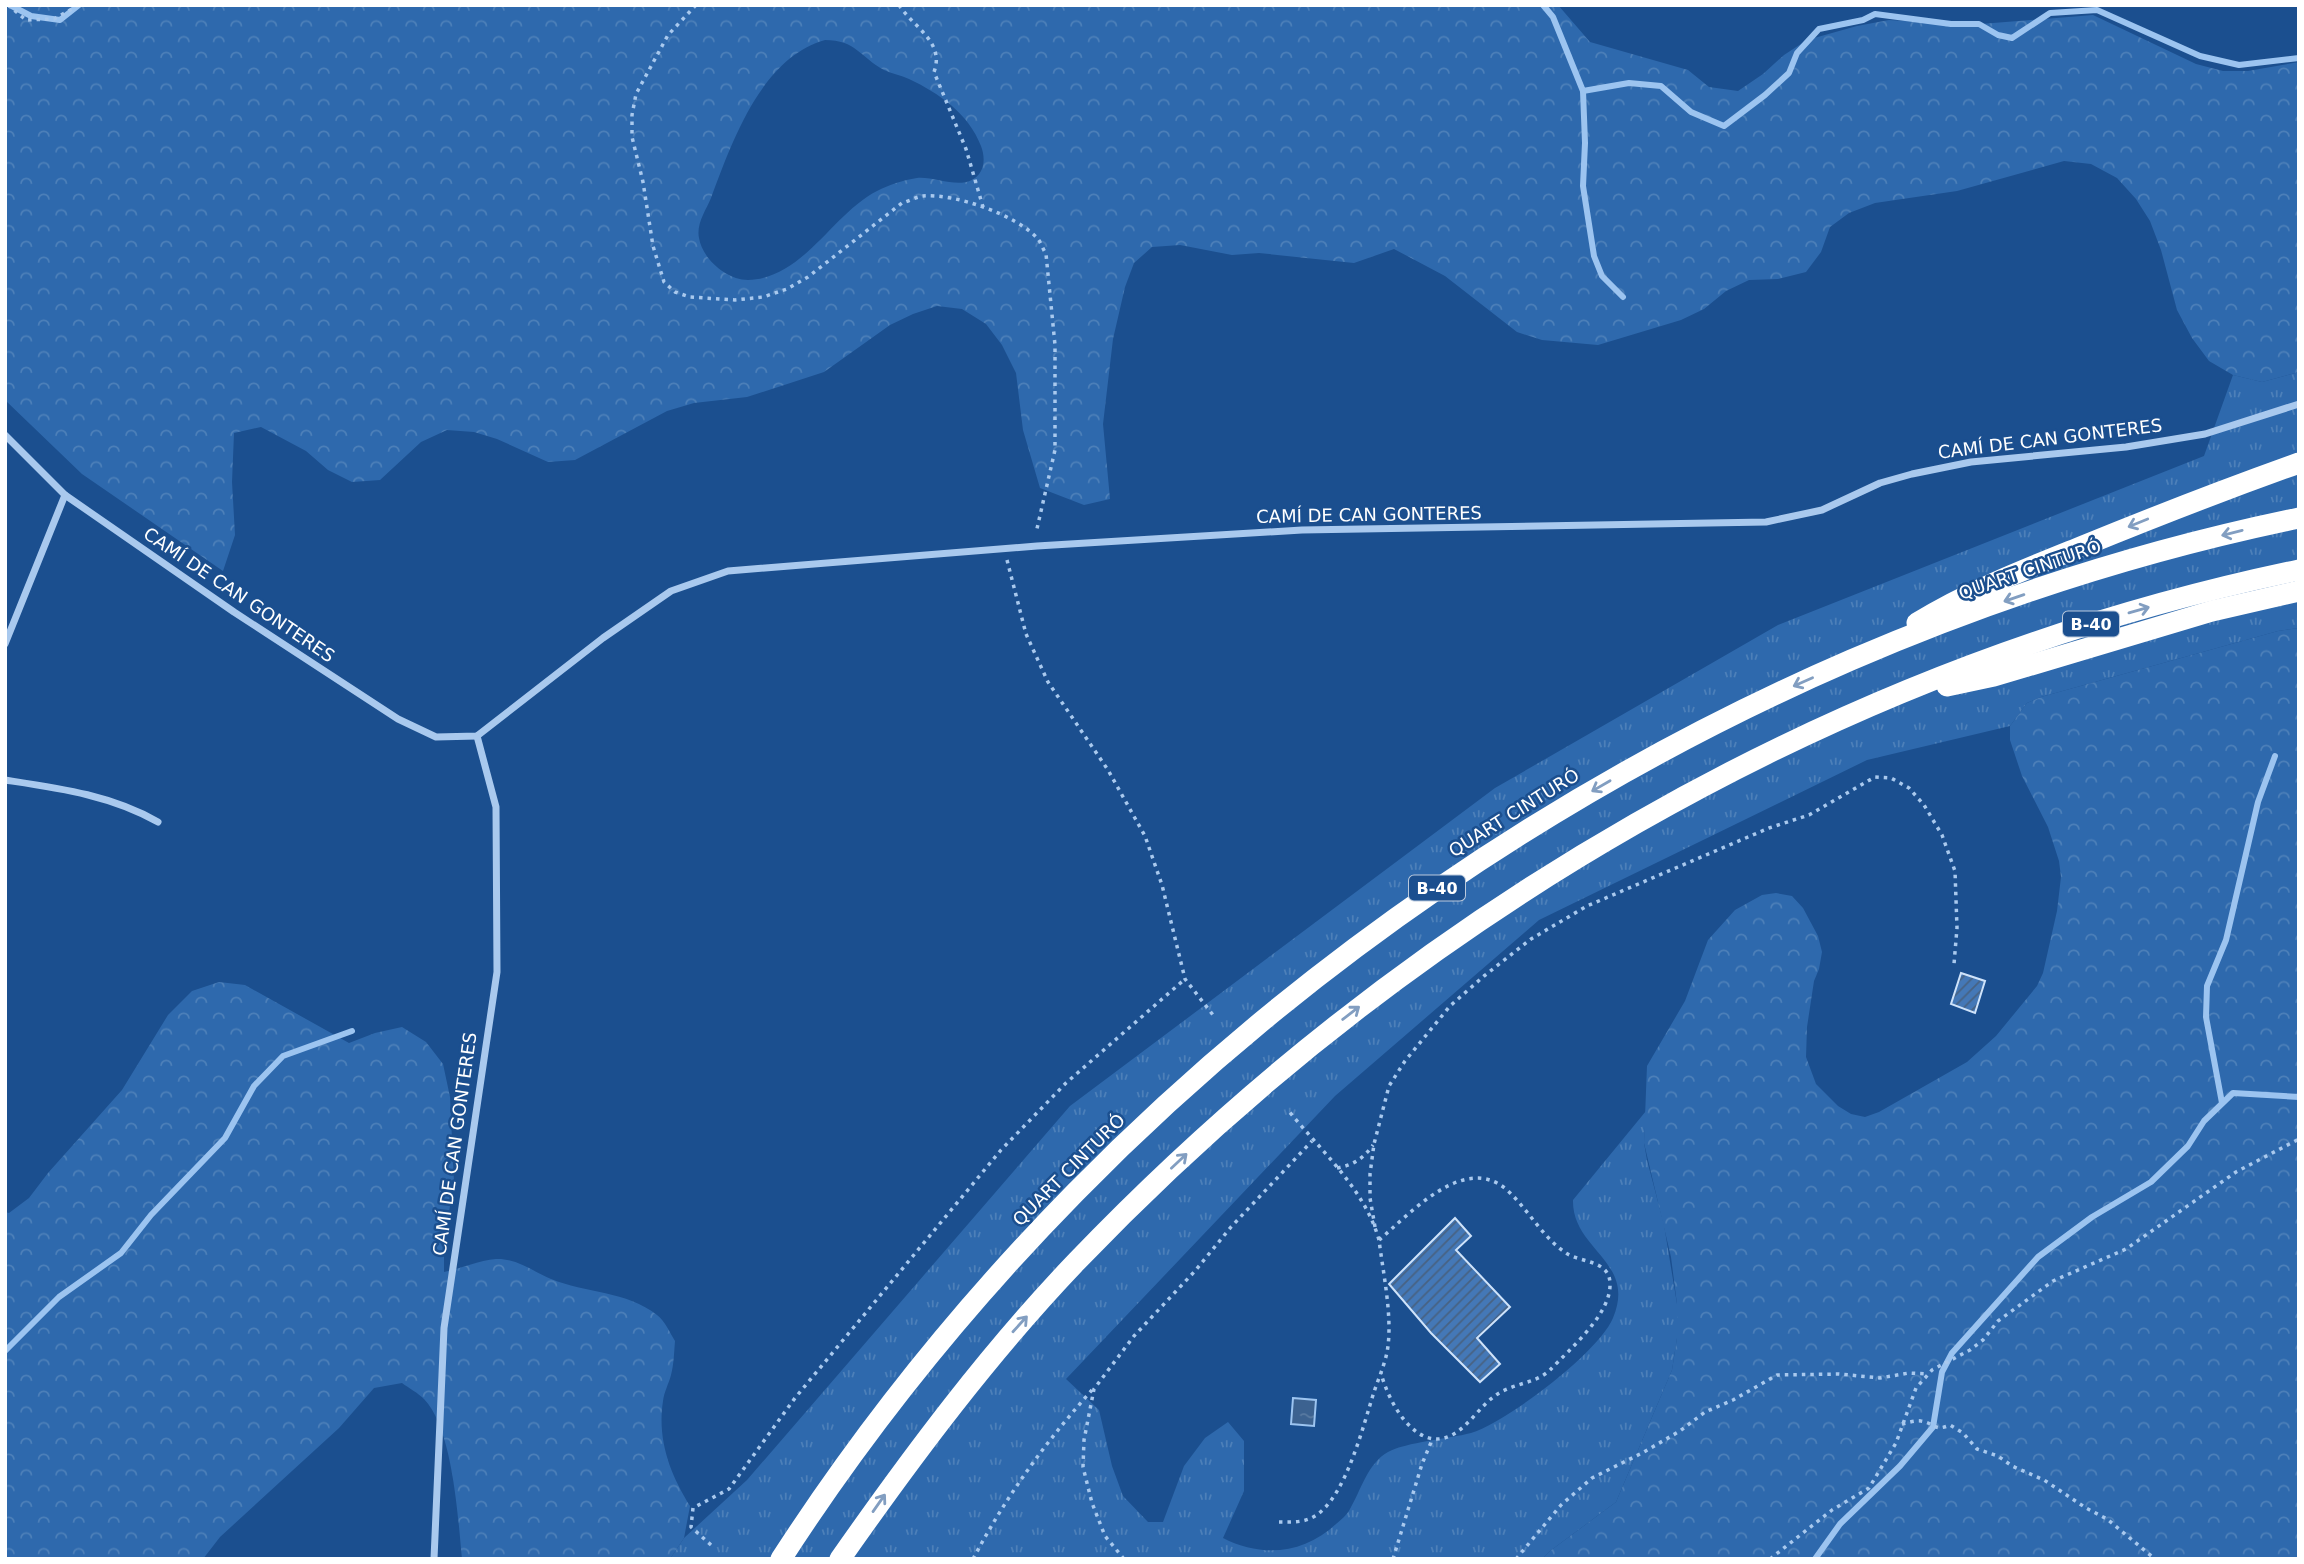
<svg xmlns="http://www.w3.org/2000/svg" width="2304" height="1564" font-family="'DejaVu Sans',sans-serif">
<style>
.grass{fill:url(#grass-tufts)}
.forest{fill:url(#forest-crowns);fill-rule:evenodd}
.water{fill:url(#water-ripples);stroke:#9cc4f0;stroke-width:2}
.lines{fill:none;stroke-linecap:round;stroke-linejoin:round}
.stream{stroke:#9cc4f0;stroke-width:6}
.building{fill:url(#building-hatch);stroke:#cfe3fa;stroke-width:2}
.path{stroke:#a9c9ee;stroke-width:3.5;stroke-dasharray:3.5 5;stroke-linecap:butt}
.street{stroke:#a9c9ee;stroke-width:7}
.highway{stroke:#fff;stroke-width:21}
.oneway{stroke:#829ec1}
.labels{text-anchor:middle;stroke-width:5;stroke-linejoin:round;paint-order:stroke}
.shield{fill:#1b4f8f;stroke:#bbcadd;stroke-width:2}
.shield-label{font-size:16px;font-weight:bold;fill:#fff}
.street-label{font-size:18px;fill:#fff;stroke:#1b4f8f}
</style>
<defs>
<pattern id="grass-tufts" width="24" height="20" patternUnits="userSpaceOnUse" patternTransform="scale(1.75)"><rect width="24" height="20" fill="#2e69ad"/><path d="M3 7l-1-3M5 7V3M7 7l1-3M15 17l-1-3M17 17v-4M19 17l1-3" fill="none" stroke="#4d80b9"/></pattern>
<pattern id="forest-crowns" width="20" height="18" patternUnits="userSpaceOnUse" patternTransform="scale(1.75)"><rect width="20" height="18" fill="#2e69ad"/><path d="M2 6a3 3 0 1 1 6 0M12 15a3 3 0 1 1 6 0" fill="none" stroke="#4d80b9"/></pattern>
<pattern id="water-ripples" width="26" height="14" patternUnits="userSpaceOnUse" patternTransform="scale(1.75)"><rect width="26" height="14" fill="#3c6290"/><path d="M2 4q2-2 4 0t4 0M15 11q2-2 4 0t4 0" fill="none" stroke="#597aa1"/></pattern>
<pattern id="building-hatch" width="6" height="6" patternUnits="userSpaceOnUse" patternTransform="scale(1.75)"><rect width="6" height="6" fill="#4478b7"/><path d="M-1 1l2-2M0 6l6-6M5 7l2-2" fill="none" stroke="#486282"/></pattern>
</defs>
<rect width="100%" height="100%" fill="#1b4f8f"/>
<!-- grass -->
<path class="grass" d="M2299,372V628L2278,631L2041,697L2027,703L2010,726L1867,760L1539,920L1335,1096L1066,1379L1099,1410L1112,1466L1123,1496L1148,1522H1163L1184,1466L1205,1438L1228,1422L1244,1441V1491L1223,1538C1262,1558 1304,1554 1336,1524C1341,1520 1347,1515 1350,1509C1361,1490 1368,1463 1388,1452C1407,1442 1448,1439 1471,1433C1507,1422 1599,1352 1613,1318C1637,1261 1572,1250 1573,1200L1646,1111L1644,1143L1647,1160L1664,1225L1677,1304V1338L1672,1370L1616,1502L1550,1551L1542,1559H670L684,1538L747,1480L1070,1106L1495,788L1778,625L2204,456L2233,375L2262,382Z"/>
<!-- forest -->
<g class="forest">
<path d="M5,5H1558L1590,42L1688,70L1709,87L1738,91L1763,74L1784,55L1807,40L1857,26L1889,20L1968,25L2093,15L2196,64L2223,71H2248L2299,62V372L2262,382L2233,375L2209,361L2192,338L2177,310L2161,250L2150,221L2136,199L2117,178L2091,164L2064,161L1957,191L1875,203L1849,213L1830,227L1821,252L1806,272L1778,279L1749,280L1726,291L1704,309L1681,320L1598,345L1542,340L1517,332L1445,276L1394,249L1354,263L1259,253L1232,255L1180,245L1152,247L1134,263L1125,287L1113,339L1103,424L1110,499L1084,505L1040,488L1023,430L1016,373L1002,345L986,324L962,309L937,306L913,314L890,325L824,372L747,397L694,403L667,411L575,460L548,462L497,439L474,432L447,430L421,442L380,480L352,482L328,470L306,451L261,427L234,433L232,482L235,535L223,571L82,474L5,400ZM825,40C856,40 860,57 884,70C892,74 901,75 909,79C939,93 969,114 981,146C984,154 985,163 981,171C968,194 937,176 917,178C903,180 889,185 877,191C832,214 804,278 748,280C726,280 702,258 699,238C696,224 706,210 711,198C732,142 761,58 825,40Z"/>
<polygon points="2299,628 2299,1559 1542,1559 1550,1551 1616,1502 1672,1370 1677,1338 1677,1304 1671,1257 1644,1143 1647,1066 1685,1001 1708,940 1735,910 1762,895 1776,893 1792,896 1803,908 1818,936 1822,952 1819,969 1814,981 1807,1027 1806,1057 1816,1084 1838,1106 1851,1114 1865,1117 1879,1112 1967,1062 1996,1036 2037,986 2043,973 2057,911 2061,877 2059,861 2048,827 2022,776 2010,740 2010,726 2027,703 2041,697 2278,631"/>
<path d="M219,982L245,985L349,1043L375,1033L402,1027L426,1042L443,1064L450,1097L454,1182L444,1242V1272C460,1269 480,1260 496,1259C516,1258 534,1272 551,1279C585,1293 627,1291 657,1315C665,1321 670,1333 675,1341C674,1352 674,1364 671,1375C669,1383 664,1392 663,1401C657,1440 670,1474 690,1506L684,1538L670,1559H462C458,1518 453,1429 424,1399C418,1393 409,1388 402,1383L374,1388L339,1428L220,1537L203,1559H5V1212L9,1213L29,1198L48,1173L122,1090L168,1015L192,991Z"/>
</g>
<!-- water -->
<polygon class="water" points="1293,1398 1316,1400 1314,1426 1291,1424"/>
<g class="lines">
<!-- stream -->
<g class="stream">
<polyline points="10,5 31,16 60,20 79,5"/>
<polyline points="1543,5 1553,17 1583,91 1629,83 1661,86 1691,112 1724,126 1765,95 1789,73 1797,53 1819,29 1863,20 1875,14 1951,24 1979,24 1998,35 2012,38 2050,13 2097,10 2200,56 2239,65 2299,58"/>
<polyline points="1583,91 1585,143 1583,186 1594,256 1602,276 1623,297"/>
<polyline points="2222,1103 2206,1017 2207,986 2226,940 2258,802 2275,756"/>
<polyline points="5,1351 59,1297 121,1253 151,1215 225,1138 254,1086 283,1056 352,1031"/>
<polyline points="1815,1559 1840,1524 1900,1466 1933,1427 1942,1372 1952,1353 2038,1257 2092,1217 2151,1182 2188,1146 2204,1121 2233,1093 2299,1097"/>
</g>
</g>
<!-- building -->
<g class="building">
<polygon points="1961,973 1985,981 1975,1013 1951,1004"/>
<polygon points="1455,1218 1471,1236 1456,1250 1510,1307 1477,1338 1500,1364 1480,1382 1431,1333 1389,1284"/>
</g>
<g class="lines">
<!-- path -->
<g class="path">
<polyline points="8,5 26,20 54,19 79,5"/>
<path d="M696,5L668,35L636,94L632,115V137L643,182L653,246L664,282L675,292L690,297L735,300L763,297L787,289L808,277L902,203C909,201 916,197 923,196C954,193 1017,215 1038,239C1041,243 1043,249 1046,254L1055,345V450L1036,533"/>
<path d="M899,5C914,28 945,42 934,72L966,149L983,207"/>
<polyline points="1007,560 1026,634 1048,682 1108,770 1145,836 1162,885 1185,979 1213,1015"/>
<path d="M1337,1168C1353,1165 1363,1159 1373,1145"/>
<polyline points="1375,1227 1370,1198 1370,1174 1374,1144 1389,1086 1405,1061 1450,1006 1484,976 1531,939 1587,906 1769,828 1809,815 1875,777 1891,778 1909,788 1924,805 1942,835 1955,871 1957,928 1954,964"/>
<path d="M1379,1240C1409,1215 1464,1152 1507,1190C1528,1209 1542,1237 1566,1253C1581,1263 1610,1260 1610,1284C1611,1314 1570,1349 1550,1370C1535,1384 1513,1383 1496,1395C1480,1406 1469,1426 1452,1435C1416,1454 1388,1401 1381,1373"/>
<path d="M1902,1424C1907,1423 1916,1420 1921,1421C1935,1423 1934,1432 1950,1425L1963,1433L1977,1449L1998,1456L2012,1466L2044,1480L2086,1508L2107,1519L2155,1559"/>
<path d="M1279,1522C1291,1522 1304,1523 1315,1516C1346,1497 1363,1426 1374,1392C1379,1377 1386,1362 1388,1346C1392,1314 1383,1272 1379,1240C1365,1189 1320,1150 1288,1110"/>
<polyline points="711,1545 691,1527 693,1508 729,1489 795,1398 1001,1150 1066,1083 1185,979"/>
<path d="M973,1559C1007,1495 1044,1444 1092,1390"/>
<polyline points="1124,1559 1105,1536 1092,1503 1083,1467 1084,1440 1094,1389 1134,1336 1195,1271 1231,1227 1312,1141"/>
<polyline points="1393,1559 1422,1464 1432,1440"/>
<polyline points="1516,1559 1561,1505 1592,1478 1642,1453 1680,1431 1705,1412 1733,1400 1777,1375 1839,1374 1880,1378 1909,1373 1928,1374"/>
<polyline points="1770,1559 1832,1510 1869,1488 1896,1443 1916,1388 1932,1370 1970,1350 1983,1340 1998,1321 2053,1281 2126,1249 2236,1172 2299,1139"/>
</g>
<!-- street -->
<g class="street">
<polyline points="5,435 65,495 234,612 398,719 436,737 477,736 603,638 671,591 728,571 1037,546 1302,530 1766,522 1822,510 1880,483 1912,474 1971,462 2126,447 2205,434 2299,404"/>
<polyline points="5,644 65,495"/>
<path d="M5,780C58,788 111,795 158,822"/>
<polyline points="434,1559 444,1328 497,972 496,807 477,736"/>
</g>
<!-- highway -->
<g class="highway">
<path d="M1917,623C1969,591 2026,569 2083,546C2154,517 2226,489 2299,463"/>
<polyline points="1947,686 1994,676 2212,611 2299,591"/>
<path d="M781,1559C1120,1034 1687,644 2299,518"/>
<path d="M840,1559C913,1455 989,1353 1077,1261C1406,918 1832,667 2299,570"/>
</g>
</g>
<!-- one-way arrows -->
<defs><path id="oneway-shaft" d="M-6 0H5M1.5-3L5.5 0L1.5 3" fill="none" stroke-width="1.6" stroke-linecap="round" stroke-linejoin="round" transform="scale(1.75)"/></defs>
<g class="oneway">
<use href="#oneway-shaft" transform="translate(2138 523) rotate(158)"/>
<use href="#oneway-shaft" transform="translate(2232 533) rotate(166)"/>
<use href="#oneway-shaft" transform="translate(2014 598) rotate(161)"/>
<use href="#oneway-shaft" transform="translate(2139 610) rotate(-16)"/>
<use href="#oneway-shaft" transform="translate(1803 682) rotate(156)"/>
<use href="#oneway-shaft" transform="translate(1601 786) rotate(150)"/>
<use href="#oneway-shaft" transform="translate(1351 1013) rotate(-38)"/>
<use href="#oneway-shaft" transform="translate(1179 1161) rotate(-43)"/>
<use href="#oneway-shaft" transform="translate(1020 1324) rotate(-48)"/>
<use href="#oneway-shaft" transform="translate(879 1503) rotate(-55)"/>
</g>
<g class="labels">
<!-- shield labels -->
<g class="shield">
<rect x="2063" y="611.5" width="56" height="25" rx="5"/>
<rect x="1409" y="875.5" width="56" height="25" rx="5"/>
</g>
<g class="shield-label">
<text x="2091" y="630">B-40</text>
<text x="1437" y="894">B-40</text>
</g>
<!-- street labels -->
<g class="street-label">
<text transform="translate(2050 439) rotate(-7)" y="6">CAMÍ DE CAN GONTERES</text>
<text transform="translate(1369 515) rotate(-1)" y="6">CAMÍ DE CAN GONTERES</text>
<text transform="translate(2030 570) rotate(-19)" y="6">QUART CINTURÓ</text>
<text transform="translate(239 595) rotate(34)" y="6">CAMÍ DE CAN GONTERES</text>
<text transform="translate(1514 813) rotate(-32)" y="6">QUART CINTURÓ</text>
<text transform="translate(455 1144) rotate(-82)" y="6">CAMÍ DE CAN GONTERES</text>
<text transform="translate(1069 1170) rotate(-45)" y="6">QUART CINTURÓ</text>
</g>
</g>
<!-- border -->
<rect width="2304" height="1564" fill="none" stroke="#ffffff" stroke-width="14"/>
</svg>
